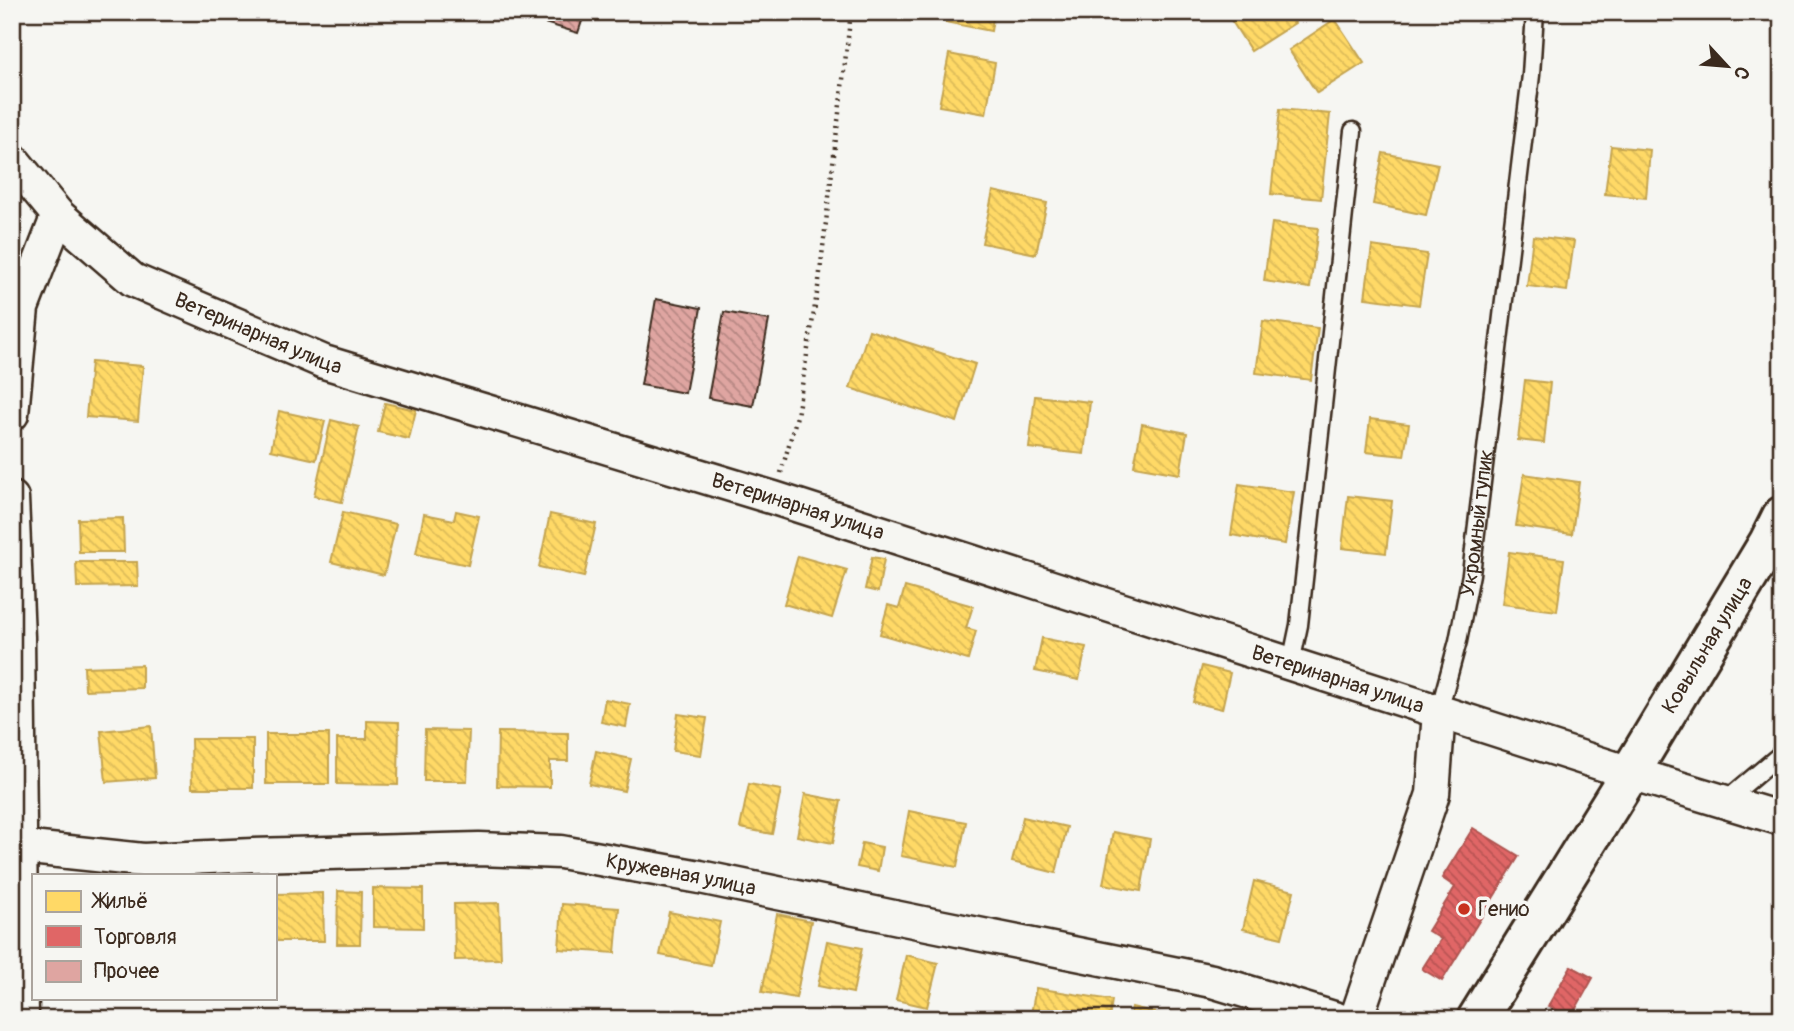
<svg xmlns="http://www.w3.org/2000/svg" width="1794" height="1031" font-family="Pangolin,sans-serif">
<style>
.homes{fill:url(#homes-back-hatch);stroke:#c4a450;stroke-width:2}
.shops{fill:url(#shops-back-hatch);stroke:#ae5450;stroke-width:2}
.building{fill:url(#building-back-hatch);stroke:#3b2a1e;stroke-width:2}
.lines{fill:none;stroke-linecap:round;stroke-linejoin:round}
.service-casing{stroke:#3b2a1e;stroke-width:21}
.minor-casing{stroke:#3b2a1e;stroke-width:37}
.tertiary-casing{stroke:#3b2a1e;stroke-width:44}
.path{stroke:#3b2a1e;stroke-width:4.5;stroke-dasharray:2 5;stroke-linecap:butt}
.service{stroke:#f6f6f2;stroke-width:16}
.minor{stroke:#f6f6f2;stroke-width:32}
.tertiary{stroke:#f6f6f2;stroke-width:38}
.poi-dot{fill:#c8321e;stroke:#f6f6f2;stroke-width:2.5}
.labels{text-anchor:middle;stroke-width:7;stroke-linejoin:round;paint-order:stroke}
.street-label{font-size:21px;fill:#3b2a1e;stroke:#f6f6f2}
.poi-label{font-size:21px;fill:#3b2a1e;stroke:#f6f6f2;text-anchor:start}
</style>
<defs>
<pattern id="homes-back-hatch" width="6" height="6" patternUnits="userSpaceOnUse" patternTransform="scale(1.75)"><rect width="6" height="6" fill="#ffd966"/><path d="M-1 5l2 2M0 0l6 6M5-1l2 2" fill="none" stroke="#dbba58"/></pattern>
<pattern id="shops-back-hatch" width="6" height="6" patternUnits="userSpaceOnUse" patternTransform="scale(1.75)"><rect width="6" height="6" fill="#e06666"/><path d="M-1 5l2 2M0 0l6 6M5-1l2 2" fill="none" stroke="#b75453"/></pattern>
<pattern id="building-back-hatch" width="6" height="6" patternUnits="userSpaceOnUse" patternTransform="scale(1.75)"><rect width="6" height="6" fill="#dfa5a1"/><path d="M-1 5l2 2M0 0l6 6M5-1l2 2" fill="none" stroke="#b68783"/></pattern>
</defs>
<rect width="100%" height="100%" fill="#f6f6f2"/>
<filter id="ink" filterUnits="userSpaceOnUse"><feTurbulence type="fractalNoise" baseFrequency=".0143" numOctaves="2"/><feDisplacementMap in="SourceGraphic" scale="14" xChannelSelector="R" yChannelSelector="G"/><feConvolveMatrix kernelMatrix="1 2 1 2 8 2 1 2 1" color-interpolation-filters="sRGB"/></filter>
<g filter="url(#ink)">
<!-- homes -->
<g class="homes">
<polygon points="946,12 994,12 991,31 945,22"/>
<polygon points="1226,12 1288,12 1295,23 1251,51"/>
<polygon points="1335,19 1364,63 1317,93 1289,50"/>
<polygon points="949,54 995,63 986,114 939,106"/>
<polygon points="1280,109 1330,114 1321,199 1271,194"/>
<polygon points="1611,146 1650,150 1646,198 1605,194"/>
<polygon points="1383,153 1438,164 1426,215 1373,204"/>
<polygon points="993,191 1047,203 1036,254 982,243"/>
<polygon points="1272,223 1318,228 1310,288 1264,281"/>
<polygon points="1533,236 1574,241 1567,291 1527,286"/>
<polygon points="1372,246 1427,254 1419,305 1365,298"/>
<polygon points="1263,321 1318,328 1311,380 1256,373"/>
<polygon points="869,330 975,364 957,422 850,388"/>
<polygon points="91,362 143,366 138,421 86,417"/>
<polygon points="1525,380 1550,383 1544,443 1518,440"/>
<polygon points="1035,396 1090,402 1084,454 1029,448"/>
<polygon points="385,403 416,410 409,439 378,432"/>
<polygon points="279,411 325,421 316,460 271,450"/>
<polygon points="1370,419 1409,424 1404,456 1366,452"/>
<polygon points="331,420 359,427 342,502 314,496"/>
<polygon points="1142,424 1187,433 1180,474 1134,466"/>
<polygon points="1524,474 1579,482 1572,534 1516,526"/>
<polygon points="1239,484 1294,492 1285,544 1231,535"/>
<polygon points="1348,496 1392,501 1386,553 1342,548"/>
<polygon points="456,511 479,516 468,565 416,554 424,514 454,520"/>
<polygon points="343,512 396,524 384,575 331,562"/>
<polygon points="550,514 596,524 584,577 539,567"/>
<polygon points="123,518 124,552 79,552 78,519"/>
<polygon points="1509,552 1564,559 1557,611 1502,604"/>
<polygon points="798,556 847,570 832,618 784,604"/>
<polygon points="872,557 884,559 878,592 865,589"/>
<polygon points="76,562 137,562 138,586 77,587"/>
<polygon points="905,587 973,606 966,628 976,631 968,660 880,634 888,605 899,608"/>
<polygon points="1042,638 1086,647 1079,680 1035,671"/>
<polygon points="142,665 142,688 85,690 84,667"/>
<polygon points="1202,666 1230,673 1222,709 1193,702"/>
<polygon points="605,699 630,704 626,727 601,722"/>
<polygon points="678,714 707,718 701,755 673,751"/>
<polygon points="367,721 399,722 398,785 337,784 337,739 367,739"/>
<polygon points="151,726 155,778 106,782 101,731"/>
<polygon points="425,730 469,731 467,781 424,781"/>
<polygon points="498,732 568,733 568,761 550,761 550,787 497,786"/>
<rect x="266" y="734" width="63" height="50"/>
<polygon points="191,739 253,739 253,788 192,788"/>
<polygon points="596,751 631,759 624,791 589,784"/>
<polygon points="749,784 781,790 772,834 740,828"/>
<polygon points="805,794 841,801 833,843 797,836"/>
<polygon points="909,811 966,822 957,867 901,856"/>
<polygon points="1023,817 1067,827 1056,873 1012,862"/>
<polygon points="1113,832 1150,839 1141,891 1103,884"/>
<polygon points="862,843 882,847 878,871 857,867"/>
<polygon points="1254,881 1294,891 1282,938 1243,929"/>
<polygon points="373,888 423,889 423,928 373,927"/>
<polygon points="338,891 361,892 360,944 337,944"/>
<polygon points="323,893 324,941 275,941 275,894"/>
<polygon points="499,903 501,959 455,960 454,904"/>
<polygon points="562,904 619,908 615,953 559,949"/>
<polygon points="669,912 720,922 711,965 660,955"/>
<polygon points="777,914 811,921 796,998 762,992"/>
<polygon points="827,941 862,948 853,993 818,986"/>
<polygon points="906,955 938,963 927,1007 896,1000"/>
<polygon points="1036,988 1112,1000 1109,1019 1030,1019"/>
<polygon points="1132,1007 1181,1019 1129,1019"/>
</g>
<!-- shops -->
<g class="shops">
<polygon points="1473,828 1519,856 1442,981 1422,969 1441,939 1428,931 1455,887 1442,878"/>
<polygon points="1571,966 1593,978 1570,1019 1548,1006"/>
</g>
<!-- building -->
<g class="building">
<polygon points="508,12 585,12 578,33"/>
<polygon points="656,299 701,308 685,393 641,385"/>
<polygon points="724,312 769,320 753,406 708,398"/>
</g>
<g class="lines">
<!-- service casing -->
<g class="service-casing">
<g id="service">
<polyline points="1291,663 1299,625 1353,131"/>
<path id="s1" d="M1439,711L1458,641L1471,574L1531,75L1535,12"/>
<polyline points="1724,802 1782,753"/>
</g>
</g>
<!-- minor casing -->
<g class="minor-casing">
<g id="minor">
<path id="s2" d="M12,159L58,215L133,280L324,362L774,498L1630,773L1782,819"/>
<polyline points="12,414 22,308 58,215"/>
<polyline points="12,498 18,637 22,1019"/>
<path id="s3" d="M12,846L143,860L253,855L479,849L561,852L700,877L928,924L1212,981L1337,1019"/>
<polyline points="1356,1019 1433,794 1439,711"/>
</g>
</g>
<!-- tertiary casing -->
<g class="tertiary-casing">
<g id="tertiary">
<path id="s4" d="M1477,1019L1630,773L1769,542L1782,516"/>
</g>
</g>
<!-- path -->
<polyline class="path" points="781,473 797,416 819,281 851,12"/>
<!-- service -->
<use href="#service" class="service"/>
<!-- minor -->
<use href="#minor" class="minor"/>
<!-- tertiary -->
<use href="#tertiary" class="tertiary"/>
</g>
</g>
<!-- markers -->
<circle class="poi-dot" cx="1464" cy="909" r="7"/>
<g class="labels">
<!-- street labels -->
<g class="street-label">
<text dy="7" stroke="none"><textPath href="#s2" startOffset="308">Ветеринарная улица</textPath></text>
<text dy="7" stroke="none"><textPath href="#s2" startOffset="875">Ветеринарная улица</textPath></text>
<text dy="7" stroke="none"><textPath href="#s1" startOffset="192">Укромный тупик</textPath></text>
<text dy="7" stroke="none"><textPath href="#s4" startOffset="439">Ковыльная улица</textPath></text>
<text dy="7" stroke="none"><textPath href="#s2" startOffset="1442">Ветеринарная улица</textPath></text>
<text dy="7" stroke="none"><textPath href="#s3" startOffset="672">Кружевная улица</textPath></text>
</g>
<!-- poi labels -->
<g class="poi-label">
<text x="1478" y="916">Генио</text>
</g>
</g>
<!-- margin -->
<rect width="1794" height="1031" fill="none" stroke="#f6f6f2" stroke-width="42"/>
<rect x="21" y="21" width="1752" height="989" fill="none" stroke="#3b2a1e" stroke-width="2.5" filter="url(#ink)"/>
<!-- legend -->
<rect x="32" y="874" width="245" height="126" fill="#f6f6f2" stroke="#aba49d" stroke-width="2"/>
<rect x="46" y="891" width="35" height="21" fill="#ffd966" stroke="#aba49d" stroke-width="2"/>
<text x="94" y="908" font-size="21" fill="#3b2a1e">Жильё</text>
<rect x="46" y="926" width="35" height="21" fill="#e06666" stroke="#aba49d" stroke-width="2"/>
<text x="94" y="944" font-size="21" fill="#3b2a1e">Торговля</text>
<rect x="46" y="961" width="35" height="21" fill="#dfa5a1" stroke="#aba49d" stroke-width="2"/>
<text x="94" y="978" font-size="21" fill="#3b2a1e">Прочее</text>
<!-- north arrow -->
<g transform="translate(1727 66) rotate(116)" stroke="#f6f6f2" stroke-width="5" paint-order="stroke">
<path d="M0-5L12 26L0 18L-12 26Z" fill="#3b2a1e"/>
<text y="-10" font-size="19" font-weight="bold" text-anchor="middle" fill="#3b2a1e">С</text>
</g>
</svg>
